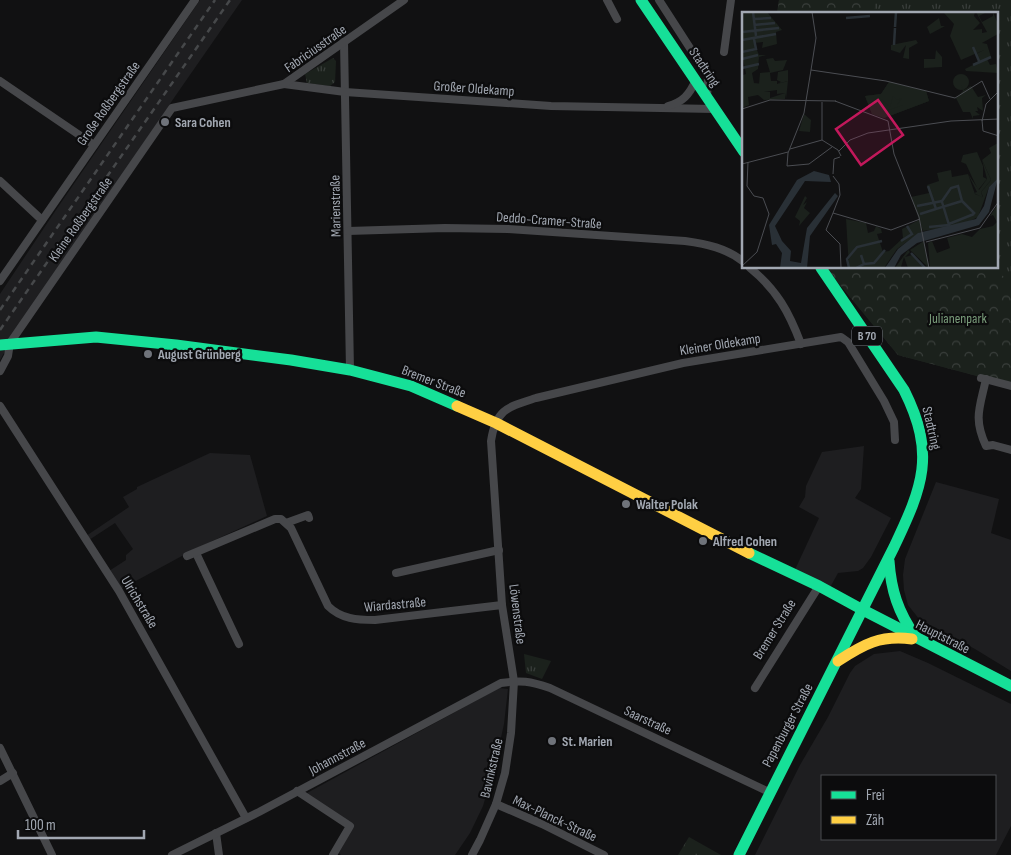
<svg xmlns="http://www.w3.org/2000/svg" width="1011" height="855" font-family="'Sofia Sans Condensed',sans-serif">
<style>
.built{fill:#1e1e20;fill-rule:evenodd}
.grass{fill:url(#grass-tufts)}
.forest{fill:url(#forest-crowns)}
.lines{fill:none;stroke-linecap:round;stroke-linejoin:round}
.street{stroke:#46474a;stroke-width:8}
.fast{stroke:#16e098;stroke-width:11}
.slow{stroke:#ffcf43;stroke-width:11}
.rail{stroke:#46484a;stroke-width:2.5;stroke-dasharray:6 5;stroke-linecap:butt}
.poi-dot{fill:#6f737a;stroke:#0c0c0d;stroke-width:2}
.labels{text-anchor:middle;stroke-width:4.5;stroke-linejoin:round;paint-order:stroke}
.shield{fill:#0c0c0d;stroke:#757980;stroke-width:1}
.shield-label{font-size:12px;font-weight:bold;fill:#a2a8b2}
.street-label{font-size:14px;fill:#a2a8b2;stroke:#0c0c0d}
.poi-label{font-size:14px;font-weight:bold;fill:#a2a8b2;stroke:#0c0c0d;text-anchor:start}
.park-label{font-size:14px;fill:#7a9d7b;stroke:#0c0c0d}
.inset-river{fill:none;stroke:#293036;stroke-width:2.5}
.inset-road{fill:none;stroke:#4b4d52;stroke-width:1}
.view{fill:#c2185b;fill-opacity:0.15;stroke:#c2185b;stroke-width:2.5}
.inset-edge{fill:none;stroke:#a2a8b2;stroke-width:2.5}
</style>
<defs>
<pattern id="grass-tufts" width="24" height="20" patternUnits="userSpaceOnUse" patternTransform="scale(1.25)"><rect width="24" height="20" fill="#1b211c"/><path d="M3 7l-1-3M5 7V3M7 7l1-3M15 17l-1-3M17 17v-4M19 17l1-3" fill="none" stroke="#393e3b"/></pattern>
<pattern id="forest-crowns" width="20" height="18" patternUnits="userSpaceOnUse" patternTransform="scale(1.25)"><rect width="20" height="18" fill="#1b211c"/><path d="M2 6a3 3 0 1 1 6 0M12 15a3 3 0 1 1 6 0" fill="none" stroke="#393e3b"/></pattern>
</defs>
<rect width="100%" height="100%" fill="#111112"/>
<!-- built -->
<g class="built">
<polygon points="200,0 242,0 176,95 15,334 0,360 0,294 58,207"/>
<polygon points="864,446 861,489 855,498 891,518 871,557 863,568 858,571 838,573 828,591 793,574 819,518 799,507 805,497 806,486 822,452"/>
<polygon points="210,453 250,455 267,516 193,550 121,589 109,571 126,560 126,555 133,549 115,523 89,540 86,536 129,507 123,497 137,489 137,487"/>
<polygon points="936,482 999,499 991,533 1011,540 1011,671 975,649 920,620 908,605 904,590 903,575 905,559"/>
<path d="M900,651L928,663L1011,704V826L996,855H755L800,765L828,717L850,673L855,666L874,654ZM822,776H995V839H822Z"/>
<polygon points="499,688 508,689 504,724 495,765 483,806 470,833 455,855 341,855 339,853 353,826 307,793"/>
</g>
<!-- grass -->
<g class="grass">
<polygon points="779,0 1011,0 1011,385 898,355 826,268 997,268 997,14 777,14"/>
<polygon points="333,58 336,61 335,82 330,86 307,83 305,74"/>
<polygon points="524,654 551,661 542,679 526,673"/>
<polygon points="689,837 721,855 678,855"/>
</g>
<!-- forest -->
<g class="forest">
<polygon points="779,0 875,0 874,14 777,14"/>
<polygon points="826,268 982,268 1011,279 1011,385 898,355"/>
</g>
<g class="lines">
<!-- street -->
<g class="street">
<polyline points="607,0 617,19"/>
<polyline points="659,0 708,76 707,98"/>
<polyline points="344,42 350,370"/>
<polyline points="724,52 731,0"/>
<polyline points="0,81 94,145"/>
<polyline points="284,84 345,92 551,106 715,109"/>
<path d="M668,106C683,102 689,95 696,80"/>
<polyline points="0,181 42,220"/>
<path d="M348,231L445,228L508,229L685,241C707,244 726,248 744,262"/>
<path d="M750,268C777,290 789,312 801,344"/>
<polyline points="0,281 195,0"/>
<polyline points="0,371 8,356 10,343 172,108 284,84 404,0"/>
<polyline points="981,378 1011,386"/>
<path d="M986,379C980,407 973,418 986,446L993,445L1011,450"/>
<polyline points="0,406 119,591 246,818"/>
<polyline points="286,523 308,515 309,518"/>
<polyline points="196,553 239,644"/>
<path d="M187,556L275,519H281L291,528L328,606C341,619 357,620 375,620L502,605"/>
<polyline points="396,573 499,550"/>
<polyline points="755,688 819,586"/>
<polyline points="0,748 52,855"/>
<polyline points="0,781 13,773"/>
<polyline points="297,791 350,826 333,855"/>
<polyline points="496,804 542,824 604,855"/>
<polyline points="216,833 219,855"/>
<path d="M172,855L259,812L501,683C521,680 530,681 550,688L769,792"/>
<path d="M472,855L480,840L496,804L505,773L511,733L514,681L502,605L491,441C496,409 508,407 536,398L683,363L841,337L848,342L884,401L894,422L895,440"/>
</g>
<!-- fast -->
<g class="fast">
<polyline points="641,0 744,152"/>
<polyline points="0,345 96,337 176,345 291,360 350,370 411,386 457,406"/>
<polyline points="749,553 819,586 863,610"/>
<path d="M889,561C891,590 898,612 915,636"/>
<polyline points="863,610 1011,686"/>
<path d="M739,855L894,547C923,486 936,454 904,390L821,268"/>
</g>
<!-- slow -->
<g class="slow">
<polyline points="457,406 496,423 749,553"/>
<path d="M838,661C864,644 880,635 912,639"/>
</g>
<!-- rail -->
<g class="rail">
<polyline points="0,310 215,0"/>
<polyline points="0,330 230,0"/>
</g>
</g>
<!-- markers -->
<g class="poi-dot">
<circle cx="165" cy="122" r="5"/>
<circle cx="148" cy="354" r="5"/>
<circle cx="626" cy="504" r="5"/>
<circle cx="703" cy="541" r="5"/>
<circle cx="552" cy="741" r="5"/>
</g>
<g class="labels">
<!-- shield labels -->
<rect class="shield" x="852" y="326.5" width="30" height="19" rx="4"/>
<g class="shield-label">
<text x="867" y="340">B 70</text>
</g>
<!-- street labels -->
<g class="street-label">
<text transform="translate(315 48) rotate(-35)" y="5">Fabriciusstraße</text>
<text transform="translate(705 67) rotate(56)" y="5">Stadtring</text>
<text transform="translate(474 88) rotate(4)" y="5">Großer Oldekamp</text>
<text transform="translate(108 103) rotate(-55)" y="5">Große Roßbergstraße</text>
<text transform="translate(335 206) rotate(-91)" y="5">Marienstraße</text>
<text transform="translate(80 219) rotate(-55)" y="5">Kleine Roßbergstraße</text>
<text transform="translate(549 220) rotate(4)" y="5">Deddo-Cramer-Straße</text>
<text transform="translate(720 344) rotate(-9)" y="5">Kleiner Oldekamp</text>
<text transform="translate(434 381) rotate(21)" y="5">Bremer Straße</text>
<text transform="translate(932 428) rotate(77)" y="5">Stadtring</text>
<text transform="translate(140 602) rotate(59)" y="5">Ulrichstraße</text>
<text transform="translate(395 604) rotate(-5)" y="5">Wiardastraße</text>
<text transform="translate(518 614) rotate(83)" y="5">Löwenstraße</text>
<text transform="translate(774 629) rotate(-58)" y="5">Bremer Straße</text>
<text transform="translate(943 636) rotate(27)" y="5">Hauptstraße</text>
<text transform="translate(648 720) rotate(25)" y="5">Saarstraße</text>
<text transform="translate(787 725) rotate(-62)" y="5">Papenburger Straße</text>
<text transform="translate(337 756) rotate(-28)" y="5">Johannstraße</text>
<text transform="translate(491 768) rotate(-77)" y="5">Bavinkstraße</text>
<text transform="translate(555 818) rotate(25)" y="5">Max-Planck-Straße</text>
</g>
<!-- poi labels -->
<g class="poi-label">
<text x="175" y="127">Sara Cohen</text>
<text x="158" y="359">August Grünberg</text>
<text x="636" y="509">Walter Polak</text>
<text x="713" y="546">Alfred Cohen</text>
<text x="562" y="746">St. Marien</text>
</g>
<!-- park labels -->
<g class="park-label">
<text x="958" y="323">Julianenpark</text>
</g>
</g>
<!-- overview -->
<g transform="translate(742 12)">
<rect width="256" height="256" fill="#111112"/>
<path d="M0,0H25L40,18L34,20L35,32L20,36L21,30L13,31L14,37L0,40ZM233,0L232,4L238,11L231,18L240,17V21L245,20L234,0H245L237,4L240,10L251,4V0L256,12V22L240,31L245,32L249,45L245,47L248,53L254,52L256,61L224,59L223,57L237,50L234,42L242,38L219,48L208,24L212,12L202,1ZM197,6L199,14H203L188,22L185,15ZM174,28L176,31L167,36V47L161,46L164,33L158,41L149,38V33ZM15,38L17,43H24L17,45L16,57L10,61L12,71L22,72V80H28V86L43,81V87L22,88L16,83L6,85L7,93L0,96V56L1,63L4,62L0,41ZM46,58V69L35,72L39,70L35,68L36,60ZM211 70a8 8 0 1 1 16 0a8 8 0 1 1-16 0ZM147,70L184,79L187,89L142,106L130,102L123,84L139,82ZM256,131V166L247,175L236,205L220,213L181,219L169,185L187,181L185,173L197,169L195,161L209,158L210,165L226,162L233,182L241,185L239,180L249,168L240,148L249,141L247,136ZM235,140L241,154V165L245,167L236,178L224,152L219,150L221,143ZM63,184L65,186L61,193L65,190L62,196L68,201L57,214L58,209L53,205ZM256,192V256H188L186,231L190,229L195,241L208,236L205,226L220,222L230,225L238,217L251,214L255,210L251,203L248,204ZM104,207L124,211L126,221L132,219L134,214L139,217L140,221L135,222L141,240L147,239L161,226L160,217L177,208L180,219L155,237L142,256H107ZM182,229L187,256L168,238ZM166,238L168,240L163,245L170,243L182,256H166L162,245L159,255L153,256Z" fill="#1b211c"/>
<path d="M31,46L33,49L45,48L41,58L28,61L29,69H35V72L46,69L44,87L43,81L35,82V78L22,80V72H17L18,61L28,60L24,47ZM147,70L184,79L187,89L142,106L130,102L123,84L139,82ZM136,84L148,95L151,84L155,88L160,86L155,93H161L141,100L130,91ZM219,73L222,78L229,74L236,85L244,83L240,86L241,99L235,95L236,99H233L238,103L231,104V107L228,100H221L214,86L221,79ZM240,148L249,168L239,180L241,186L232,181L235,180L226,162L237,178L245,167Z" fill="#1b211c" fill-rule="evenodd"/>
<path d="M62,102L69,108L68,120L57,119Z" fill="#1b211c"/>
<path d="M194,38L200,45V55L182,56V47H193Z" fill="#1b211c"/>
<path d="M72,159L87,163L89,170L63,169L33,214L40,229L49,239L48,249L59,251L65,216L93,181L96,184L68,224L65,256H38L40,241L34,232L30,233L27,213L55,168ZM256,166L247,200L237,213L175,231L159,243L152,256H143L156,237L176,221L234,207L242,194L247,175Z" fill="#293036"/>
<path class="inset-river" d="M11,0L14,24M104,6L128,4M12,7L29,6M12,13L33,11M153,15L154,0M0,20L37,16M0,28L34,22M152,33L153,16M231,35L237,49M0,40L14,37L12,27M0,47L16,43M231,53L249,45M0,56L17,52M186,174L194,197L220,189L233,202M175,194L200,189L209,176L216,174L220,189M178,202L194,197M207,212L232,202M187,215L207,213L200,190M159,229L170,222L165,214M169,241L183,256M122,252L132,251L143,238M107,256L105,247L115,235L140,229M114,256L122,252L119,243"/>
<path class="inset-road" d="M70,0L74,26L69,58L62,101L46,141L45,154L67,152L90,135M69,58L144,69L213,86L240,69L248,87M93,89L146,109L152,142L177,205L187,256M80,90V128M0,97L28,88L94,89M240,108L241,119L257,124M240,109L244,92L257,79M48,137L80,128L96,138L99,144M97,139L108,128L126,121L209,109L257,107M0,152L46,140M91,162L92,147L98,145M91,164L97,172L98,183L91,201L149,218L178,207M91,201L84,218L98,232L99,256M184,230L238,216L257,189M0,254L15,240L27,202L21,186L12,184L5,174L6,150"/>
<path class="view" d="M136,88L161,123L119,153L94,117Z"/>
<rect width="256" height="256" class="inset-edge"/>
</g>
<!-- legend -->
<rect x="821" y="775" width="175" height="65" fill="#0c0c0d" stroke="#484a4f"/>
<rect x="831" y="791" width="25" height="8" fill="#16e098" stroke="#484a4f"/>
<text x="866" y="800" font-size="15" fill="#a2a8b2">Frei</text>
<rect x="831" y="816" width="25" height="8" fill="#ffcf43" stroke="#484a4f"/>
<text x="866" y="825" font-size="15" fill="#a2a8b2">Zäh</text>
<!-- scale -->
<path d="M18 830v8h126v-8" fill="none" stroke="#a2a8b2" stroke-width="2.5"/>
<text x="25" y="830" font-size="15" fill="#a2a8b2" stroke="#0c0c0d" stroke-width="4" paint-order="stroke">100 m</text>
</svg>
